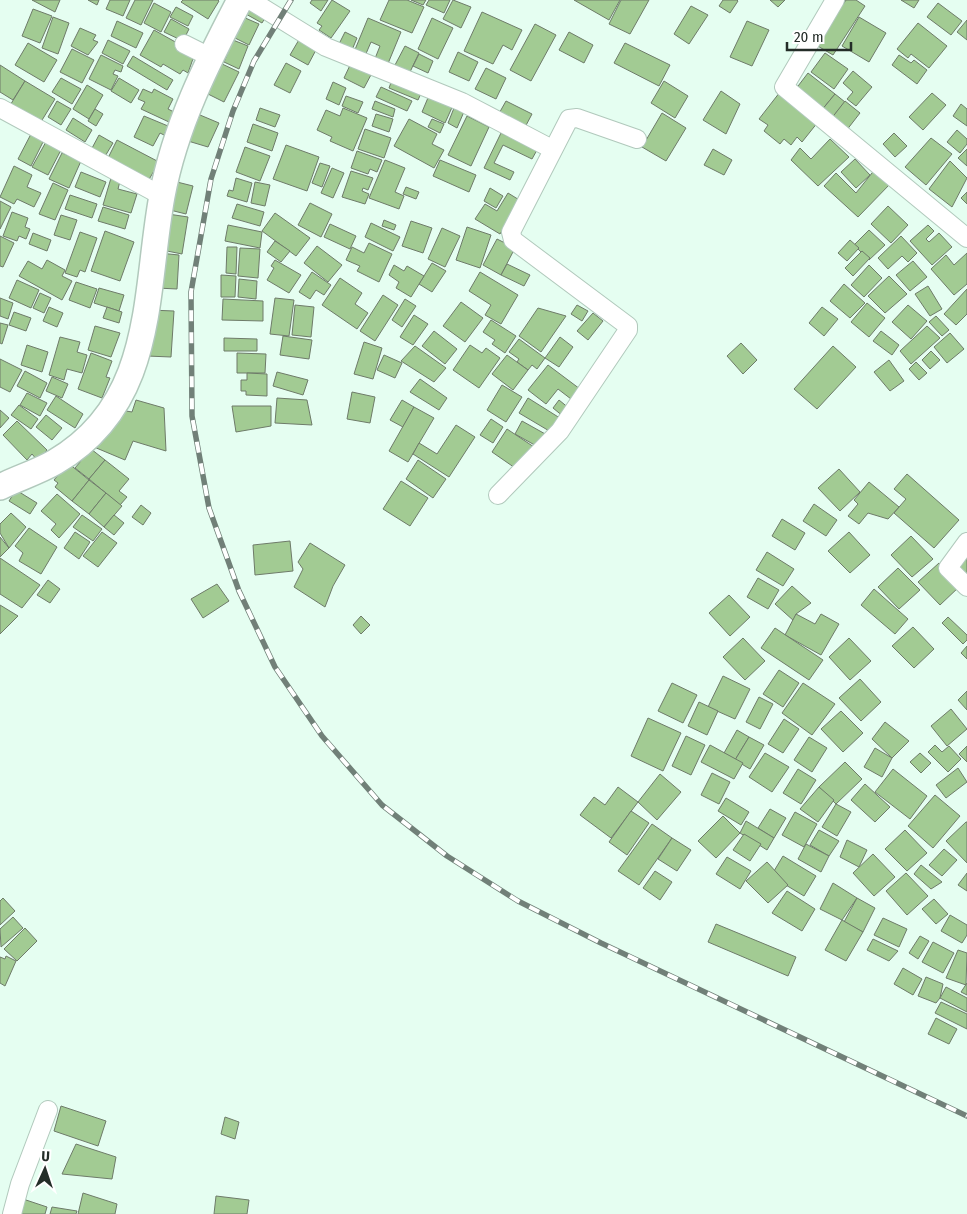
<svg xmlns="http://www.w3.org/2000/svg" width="967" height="1214" font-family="'Fira Sans Condensed',sans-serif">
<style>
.building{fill:#a2cb93;stroke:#6e7b69}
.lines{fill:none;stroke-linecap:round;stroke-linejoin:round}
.street-casing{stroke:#b1c9bc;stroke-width:20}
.secondary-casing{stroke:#b1c9bc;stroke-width:28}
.street{stroke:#fff;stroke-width:18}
.secondary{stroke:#fff;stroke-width:25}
.rail-casing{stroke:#718078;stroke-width:5.5}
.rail{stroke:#fff;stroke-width:4;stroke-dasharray:11;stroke-linecap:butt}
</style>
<rect width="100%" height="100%" fill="#e5fef1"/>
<!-- building -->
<g class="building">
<polygon points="32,0 60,0 55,12"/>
<polygon points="88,0 99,0 97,5"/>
<polygon points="110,0 130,0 123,16 106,9"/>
<polygon points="135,0 153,0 141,25 126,18"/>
<polygon points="183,0 218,0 219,1 208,19 181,2"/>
<polygon points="312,0 328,0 321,11 310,3"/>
<polygon points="332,0 350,11 331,38 319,30 322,26 317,23"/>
<polygon points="389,0 407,0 424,7 412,33 380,20"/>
<polygon points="411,0 426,0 423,5"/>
<polygon points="429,0 450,0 444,13 426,5"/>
<polygon points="453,0 471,7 461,28 443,19"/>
<polygon points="574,0 620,0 609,20"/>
<polygon points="621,0 649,0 630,34 609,24"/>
<polygon points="723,0 737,0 738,1 730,13 719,6"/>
<polygon points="770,0 785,0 778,7"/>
<polygon points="846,0 856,0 865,6 833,55 816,45"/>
<polygon points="901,0 919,0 914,8"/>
<polygon points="154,3 171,12 161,32 144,23"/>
<polygon points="250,3 268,13 262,23 244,13"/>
<polygon points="938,3 962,21 951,35 927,17"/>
<polygon points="691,6 708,15 689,44 674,34"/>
<polygon points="176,7 193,16 188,26 170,17"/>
<polygon points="33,9 52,16 40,43 22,36"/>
<polygon points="482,12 522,30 512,50 503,45 493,64 464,51"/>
<polygon points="53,17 69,23 58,54 42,48"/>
<polygon points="243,17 259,24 249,45 233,37"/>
<polygon points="859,17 886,33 869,62 842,46"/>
<polygon points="368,18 401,32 387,66 374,61 380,46 371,42 365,56 354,52"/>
<polygon points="432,18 453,28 438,59 418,49"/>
<polygon points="171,19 189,29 183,41 164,32"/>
<polygon points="967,20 967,40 957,32"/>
<polygon points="117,21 143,33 136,48 111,36"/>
<polygon points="747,21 769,30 752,66 730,57"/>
<polygon points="918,23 947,46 929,68 911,54 908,58 897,49"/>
<polygon points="535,24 556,35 531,81 510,70"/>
<polygon points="80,28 96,35 93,40 98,42 88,55 71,46"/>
<polygon points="154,30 195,53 188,73 183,70 180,74 163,64 161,67 140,55"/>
<polygon points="345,32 357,38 352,50 339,44"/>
<polygon points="569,32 593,45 584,63 559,50"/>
<polygon points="300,38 317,48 308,65 290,55"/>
<polygon points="108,40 130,51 123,64 102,53"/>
<polygon points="233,40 248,46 239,69 224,62"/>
<polygon points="28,43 57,60 44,82 15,65"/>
<polygon points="625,43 670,65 659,86 614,63"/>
<polygon points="405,46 419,53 410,72 395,65"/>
<polygon points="72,49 94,60 82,83 60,72"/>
<polygon points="458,52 478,62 469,81 449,72"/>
<polygon points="825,53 848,69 834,89 811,72"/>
<polygon points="419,54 433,61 428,73 413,66"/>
<polygon points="101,55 123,66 121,72 115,70 113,74 118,76 111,90 89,79"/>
<polygon points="899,55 911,63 914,60 927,70 917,84 892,65"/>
<polygon points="133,56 173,80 167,90 127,66"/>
<polygon points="352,61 373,71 364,88 344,78"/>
<polygon points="220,63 239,72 224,102 206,93"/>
<polygon points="286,63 301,71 290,93 274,85"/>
<polygon points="0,65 25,81 13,100 0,92"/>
<polygon points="486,68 506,78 496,99 475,89"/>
<polygon points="853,71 872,87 856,106 847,99 853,92 843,83"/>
<polygon points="808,73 835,94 821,111 795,90"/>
<polygon points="393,77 423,89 418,100 389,88"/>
<polygon points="61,78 81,89 72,104 52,92"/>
<polygon points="119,78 139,90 131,103 111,91"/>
<polygon points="25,81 55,99 39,125 9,107"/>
<polygon points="664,81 688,96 675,118 651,103"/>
<polygon points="333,82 346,88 339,105 326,99"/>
<polygon points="87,85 103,95 89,119 73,109"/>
<polygon points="381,87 412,101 407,111 376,97"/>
<polygon points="143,89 152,93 154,89 173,99 168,109 174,112 169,122 141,109 145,102 138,99"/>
<polygon points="721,91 740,104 726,134 703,120"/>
<polygon points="780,92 818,122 802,142 797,137 791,145 784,139 780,144 764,131 768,125 759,119"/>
<polygon points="430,93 454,103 445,123 422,112"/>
<polygon points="932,93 946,105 923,130 909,117"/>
<polygon points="835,94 845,102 831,119 821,111"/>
<polygon points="346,96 363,102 358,113 342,106"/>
<polygon points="57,101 71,109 61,125 48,117"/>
<polygon points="375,101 395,109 393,117 372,109"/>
<polygon points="506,101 532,114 523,131 497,117"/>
<polygon points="845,101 860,113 846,131 831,119"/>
<polygon points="456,103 466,107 457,128 448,123"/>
<polygon points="961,104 967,109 967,126 953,116"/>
<polygon points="260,108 280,115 275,127 256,120"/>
<polygon points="343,108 367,118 353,151 330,141 332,137 317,130 326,110 340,116"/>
<polygon points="95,109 103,114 96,126 88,121"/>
<polygon points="662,113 686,128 666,161 642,147"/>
<polygon points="376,114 393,119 389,132 372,126"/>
<polygon points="200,115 219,123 208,147 188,141"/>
<polygon points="144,116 168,126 164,135 160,133 153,146 134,137"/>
<polygon points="467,116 489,127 471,166 448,155"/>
<polygon points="73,118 92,130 85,142 66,130"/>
<polygon points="409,119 437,134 432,144 444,150 434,168 394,146"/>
<polygon points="432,119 444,124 440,133 428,127"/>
<polygon points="253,124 278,133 272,151 247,142"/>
<polygon points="365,129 391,138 384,158 358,149"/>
<polygon points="957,130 967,139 967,144 960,153 947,142"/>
<polygon points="501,133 537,150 532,159 503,145 494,163 514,172 510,180 484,168"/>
<polygon points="894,133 907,146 895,157 883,144"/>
<polygon points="31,134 44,140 31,166 18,159"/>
<polygon points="99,135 113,143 104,158 91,150"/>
<polygon points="931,138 952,154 926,185 905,167"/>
<polygon points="830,139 849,157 818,186 791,160 800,148 811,159"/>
<polygon points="47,140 62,148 48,175 32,167"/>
<polygon points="117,140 159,162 147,183 106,162"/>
<polygon points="286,145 319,157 307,191 273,179"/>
<polygon points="245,147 270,156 260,181 236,172"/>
<polygon points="713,149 732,160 724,175 704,165"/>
<polygon points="967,149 967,166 958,158"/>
<polygon points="357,151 382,160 377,172 370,169 368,174 351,168"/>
<polygon points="62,153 81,161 69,188 49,179"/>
<polygon points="855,159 870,175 856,188 841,172"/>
<polygon points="385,160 405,168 395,192 404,196 399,209 369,198"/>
<polygon points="440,160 476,175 469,192 433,176"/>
<polygon points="950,161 967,178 952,207 929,189"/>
<polygon points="320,163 330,166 322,187 312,183"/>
<polygon points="14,166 32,175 27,187 41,193 34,207 17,199 14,204 0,197"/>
<polygon points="332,168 344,173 333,198 321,193"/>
<polygon points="876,168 891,183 858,217 824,186 836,173 856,193"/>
<polygon points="351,171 373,178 368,190 363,188 362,191 369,194 365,204 342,197"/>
<polygon points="81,172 106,182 100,197 75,187"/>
<polygon points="111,178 120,181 118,189 137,194 131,213 103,205"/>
<polygon points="236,178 252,183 247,202 227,196 229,190 233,191"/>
<polygon points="177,182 193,186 186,214 170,210"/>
<polygon points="255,182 270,185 265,206 251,203"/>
<polygon points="53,183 68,190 55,220 39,214"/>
<polygon points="406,187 419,192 416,199 403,194"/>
<polygon points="490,188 503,196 496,208 484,201"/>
<polygon points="967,192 967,204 961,198"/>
<polygon points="508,193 521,201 500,234 475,219 485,204 497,211"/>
<polygon points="70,195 97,204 92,218 65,209"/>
<polygon points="0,201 11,207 0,229"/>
<polygon points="310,203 332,214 321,237 298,225"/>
<polygon points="237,204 264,212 260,226 232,218"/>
<polygon points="888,206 908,225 891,243 871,224"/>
<polygon points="103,207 129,215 125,229 98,221"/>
<polygon points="12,212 28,218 25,227 30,229 26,239 19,236 17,241 3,236"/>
<polygon points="275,213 310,238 296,256 262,231"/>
<polygon points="168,214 188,217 182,254 162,250"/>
<polygon points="61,215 77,220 70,240 54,235"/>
<polygon points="384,220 396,225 394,230 382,226"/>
<polygon points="411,221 432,228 423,253 402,246"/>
<polygon points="371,223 400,237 393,251 365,237"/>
<polygon points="330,224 356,236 350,249 324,237"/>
<polygon points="228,225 262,232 260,248 225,241"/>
<polygon points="928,225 934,231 926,239 929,242 939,233 952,247 932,265 910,241"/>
<polygon points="467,227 491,235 480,268 456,260"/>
<polygon points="442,228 460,236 445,267 428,259"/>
<polygon points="869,230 885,245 869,260 854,245"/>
<polygon points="105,231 134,242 120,281 91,271"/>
<polygon points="80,232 97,238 85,272 80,270 77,277 65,273"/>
<polygon points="33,233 51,240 47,251 29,244"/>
<polygon points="0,236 14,243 3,267 0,266"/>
<polygon points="901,236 917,253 908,262 902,256 888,269 878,258"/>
<polygon points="497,239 515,248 501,275 483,265"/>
<polygon points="850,240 859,248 847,261 838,253"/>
<polygon points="275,241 290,251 281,262 267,252"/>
<polygon points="369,243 392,254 379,282 357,271 360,266 346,260 352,247 364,253"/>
<polygon points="317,246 342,265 328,282 304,263"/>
<polygon points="227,247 237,247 236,274 226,273"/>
<polygon points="240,248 260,249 258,278 238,276"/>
<polygon points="862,251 870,258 853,276 845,268"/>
<polygon points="159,253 179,255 177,289 157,288"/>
<polygon points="967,253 967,284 954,295 931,269 946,255 954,265"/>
<polygon points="47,260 65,270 62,276 72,281 62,300 19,276 28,261 42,269"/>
<polygon points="275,260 301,275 289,293 267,280 274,268 271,266"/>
<polygon points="913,261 927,277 910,291 896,275"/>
<polygon points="432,263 446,271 432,292 419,284"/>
<polygon points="507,264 530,275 524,286 501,275"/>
<polygon points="394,265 404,271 407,266 424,276 411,297 396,288 399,282 389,275"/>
<polygon points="869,265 882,278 864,297 851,285"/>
<polygon points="312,272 331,285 324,295 316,290 310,299 299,292"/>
<polygon points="480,272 518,295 501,324 485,315 491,305 469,291"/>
<polygon points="221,275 236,276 235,297 221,297"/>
<polygon points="889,276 907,294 885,313 868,296"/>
<polygon points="340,278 362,293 355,304 368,313 357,329 322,305"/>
<polygon points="239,279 257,281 256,299 238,297"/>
<polygon points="17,280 39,290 31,308 9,298"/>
<polygon points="76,282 97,289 90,308 69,300"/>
<polygon points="844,284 865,303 850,318 830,301"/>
<polygon points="928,286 942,309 930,316 915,294"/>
<polygon points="99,288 124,295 119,311 94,303"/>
<polygon points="967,289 967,314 956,325 944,314"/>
<polygon points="40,293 51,298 44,313 33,308"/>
<polygon points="383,295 398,305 375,341 360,331"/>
<polygon points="0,298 13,303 8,319 0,316"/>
<polygon points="275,298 294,300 289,336 270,334"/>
<polygon points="223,299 263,301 263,321 222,320"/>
<polygon points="405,299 416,306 402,327 392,320"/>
<polygon points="461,302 483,318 465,342 443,326"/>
<polygon points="867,303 885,318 869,337 851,322"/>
<polygon points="295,305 314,307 311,337 292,335"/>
<polygon points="577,305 588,311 582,321 571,314"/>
<polygon points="908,305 927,321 911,339 892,322"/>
<polygon points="49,307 63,313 57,327 43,321"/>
<polygon points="107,307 122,312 119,323 103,318"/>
<polygon points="822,307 838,319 824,336 809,323"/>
<polygon points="538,308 566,316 541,352 519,336"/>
<polygon points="150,310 174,311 171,357 147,356"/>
<polygon points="14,312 31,318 26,331 9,325"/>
<polygon points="593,313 603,321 588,340 577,331"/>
<polygon points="414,315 428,324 413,345 400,337"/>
<polygon points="936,316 949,330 942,336 929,322"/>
<polygon points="491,320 516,336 505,353 492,344 495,340 483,332"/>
<polygon points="0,323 8,325 2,344 0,343"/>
<polygon points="95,326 120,333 111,357 88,350"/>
<polygon points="927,326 940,338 911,364 900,351"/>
<polygon points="434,331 457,349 445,364 422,346"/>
<polygon points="881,331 899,345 892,355 873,341"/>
<polygon points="950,333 964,349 947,363 934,347"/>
<polygon points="283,336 312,340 309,359 280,355"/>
<polygon points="60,337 80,342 77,352 87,355 82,373 67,369 64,380 49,375"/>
<polygon points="560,337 573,347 559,367 545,358"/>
<polygon points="224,338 257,339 257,351 224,351"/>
<polygon points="519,339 545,358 537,369 532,365 528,370 517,362 519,359 509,352"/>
<polygon points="364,342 382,348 373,379 354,374"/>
<polygon points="741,343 757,360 743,374 727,356"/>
<polygon points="27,345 48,352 42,372 21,365"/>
<polygon points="470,345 482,353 486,348 500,358 479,388 453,370"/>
<polygon points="415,346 446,368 434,382 401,361"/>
<polygon points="833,346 856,367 817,409 794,389"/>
<polygon points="931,351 940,360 930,369 922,360"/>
<polygon points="91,353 112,361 106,377 110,378 102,398 78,389"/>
<polygon points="237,353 266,354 265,373 237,373"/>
<polygon points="384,355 402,363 395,378 377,370"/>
<polygon points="507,355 528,370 513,390 492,374"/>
<polygon points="0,359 22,370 10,392 0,387"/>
<polygon points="889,360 904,381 890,391 874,372"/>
<polygon points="916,362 927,373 919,380 909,369"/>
<polygon points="548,365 580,389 571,399 558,389 546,404 528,390"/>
<polygon points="25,371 47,383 40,398 17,386"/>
<polygon points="277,372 308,380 303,395 273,386"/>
<polygon points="247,373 267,374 267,396 246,395 246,391 241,391 241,380 247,380"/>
<polygon points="52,377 68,384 62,398 46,391"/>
<polygon points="420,379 447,398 439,410 410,392"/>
<polygon points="502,385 522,397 506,422 487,410"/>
<polygon points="352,392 375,397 370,423 347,419"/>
<polygon points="27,393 47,403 40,416 20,405"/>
<polygon points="56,396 83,414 75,428 47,410"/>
<polygon points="277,398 307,400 312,425 275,423"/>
<polygon points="528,398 563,420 551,432 519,413"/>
<polygon points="136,400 164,408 166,451 133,441 125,460 94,447 120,410 132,412"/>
<polygon points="402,400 414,407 403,427 390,420"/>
<polygon points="559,400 570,409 564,417 553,408"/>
<polygon points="19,405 38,419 31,429 11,415"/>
<polygon points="232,406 271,406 271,426 236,432"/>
<polygon points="414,407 434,418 408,462 389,451"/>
<polygon points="0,410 9,418 0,428"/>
<polygon points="46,415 62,428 52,440 36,427"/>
<polygon points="491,419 503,427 493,443 480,435"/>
<polygon points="17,421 47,450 37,460 32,454 27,460 3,435"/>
<polygon points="522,421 547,435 540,448 515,434"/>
<polygon points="456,425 475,437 449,477 413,454 419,443 437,454"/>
<polygon points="507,429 534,447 518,470 492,452"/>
<polygon points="91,449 105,460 89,479 75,468"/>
<polygon points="105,460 129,479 119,491 127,497 120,505 89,479"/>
<polygon points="418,460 446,479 433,498 406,479"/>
<polygon points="68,463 89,480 72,501 55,487 58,483 54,480"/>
<polygon points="839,469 860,492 840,511 818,488"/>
<polygon points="907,474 959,520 934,548 894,513 906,499 894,489"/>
<polygon points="89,480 106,493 89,514 72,501"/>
<polygon points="401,481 428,498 410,526 383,509"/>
<polygon points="869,482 899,507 888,519 868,513 859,524 848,516 858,504 854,500"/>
<polygon points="16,490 37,503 30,514 9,501"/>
<polygon points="106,493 122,506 104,527 89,514"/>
<polygon points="57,494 80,514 59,538 51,530 56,524 41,511"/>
<polygon points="814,504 837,520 826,536 803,521"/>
<polygon points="141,505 151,513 143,525 132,517"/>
<polygon points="11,513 26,527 9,548 0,533 0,524"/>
<polygon points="82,515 102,529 93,541 73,527"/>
<polygon points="114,515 124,523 114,535 104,527"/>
<polygon points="782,519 805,533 795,550 772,536"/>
<polygon points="29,528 57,547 41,574 19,561 23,553 15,546"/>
<polygon points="75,532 90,542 79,559 64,548"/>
<polygon points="102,532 117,543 98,567 83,556"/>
<polygon points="849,532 870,555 850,573 828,551"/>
<polygon points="911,536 933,559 912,577 891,555"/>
<polygon points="0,537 9,548 0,557"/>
<polygon points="290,541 293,571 255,575 253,545"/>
<polygon points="310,543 345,565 333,586 325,607 294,587 303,569 298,562"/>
<polygon points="767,552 794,569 783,586 756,570"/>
<polygon points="967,554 967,580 954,570"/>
<polygon points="0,558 40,585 22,608 0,594"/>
<polygon points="939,563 960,586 940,605 918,582"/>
<polygon points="898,568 920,590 899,609 878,587"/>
<polygon points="758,578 779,590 768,609 747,597"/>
<polygon points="48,580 60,589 50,603 37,595"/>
<polygon points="217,584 229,601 203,618 191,599"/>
<polygon points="792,586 811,603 796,614 794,621 775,604"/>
<polygon points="874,589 908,619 895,634 861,605"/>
<polygon points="729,595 750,617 730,636 709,613"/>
<polygon points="0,605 18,616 0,634"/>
<polygon points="796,614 815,624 821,614 839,624 821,655 785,635"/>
<polygon points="361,616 370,625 361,634 353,625"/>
<polygon points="948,617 967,635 967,640 963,644 942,623"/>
<polygon points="913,627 934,649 914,668 892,646"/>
<polygon points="775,628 823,660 809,680 761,648"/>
<polygon points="743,638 765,661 745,680 723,657"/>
<polygon points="849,638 871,661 850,680 829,657"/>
<polygon points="967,646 967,659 961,653"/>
<polygon points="779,670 799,683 783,707 763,694"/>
<polygon points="723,676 750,689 735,719 708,707"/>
<polygon points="860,679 881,702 861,721 839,698"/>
<polygon points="672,683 697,695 683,723 658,711"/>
<polygon points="803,683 835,704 812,735 782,713"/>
<polygon points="967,691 967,710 958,700"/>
<polygon points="759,697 773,704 760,729 746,722"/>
<polygon points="699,702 718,711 707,735 688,726"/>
<polygon points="951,709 967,729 947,746 931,726"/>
<polygon points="841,711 863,733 843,752 821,729"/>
<polygon points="648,718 681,733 663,771 631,756"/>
<polygon points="784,719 799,729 783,753 768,744"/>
<polygon points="885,722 909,741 892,758 872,739"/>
<polygon points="737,730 749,737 735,760 724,753"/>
<polygon points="686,736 705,745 691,775 672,766"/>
<polygon points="749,737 764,745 750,769 735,760"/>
<polygon points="809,737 827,748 812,772 794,760"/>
<polygon points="710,745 743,763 734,779 701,762"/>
<polygon points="935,745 942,752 949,746 961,759 948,772 928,752"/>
<polygon points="967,746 967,762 959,754"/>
<polygon points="875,748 892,758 882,777 864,767"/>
<polygon points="765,753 789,767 772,792 749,777"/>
<polygon points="920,753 931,763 921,773 910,762"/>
<polygon points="845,762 862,779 836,804 819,787"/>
<polygon points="958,768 967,782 946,798 936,785"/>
<polygon points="798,769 816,780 801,804 783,793"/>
<polygon points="893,769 927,796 910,819 875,792"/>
<polygon points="712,773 730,782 719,804 701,795"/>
<polygon points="660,774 681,792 657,820 638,802"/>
<polygon points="865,784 890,807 875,822 851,800"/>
<polygon points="618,787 638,802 611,838 580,815 594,797 605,805"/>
<polygon points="819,787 834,800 818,822 800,809"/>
<polygon points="935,795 960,816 933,848 908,826"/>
<polygon points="726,798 749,812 741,825 718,811"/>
<polygon points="836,804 851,812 837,836 822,827"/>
<polygon points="770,809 786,818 774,838 758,828"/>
<polygon points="631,811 649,823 627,855 609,842"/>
<polygon points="795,812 817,824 804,847 782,835"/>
<polygon points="723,816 740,833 716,858 698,841"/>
<polygon points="746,821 774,838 767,850 740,833"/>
<polygon points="966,822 967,822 967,863 946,841"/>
<polygon points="652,824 672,838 639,885 618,871"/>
<polygon points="819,830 839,841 829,856 810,845"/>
<polygon points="905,830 927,853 907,871 885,849"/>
<polygon points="744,834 761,844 750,861 733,850"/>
<polygon points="672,838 691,850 677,871 658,859"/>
<polygon points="847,840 867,850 859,867 840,857"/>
<polygon points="806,844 829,856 821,872 798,859"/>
<polygon points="944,849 957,860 942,876 929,865"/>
<polygon points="873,854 895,877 874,896 853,873"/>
<polygon points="783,856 816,876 804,896 771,876"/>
<polygon points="727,857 751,871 740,889 716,874"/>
<polygon points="767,862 788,885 768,903 746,881"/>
<polygon points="921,865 942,882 931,889 914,874"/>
<polygon points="655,871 672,882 660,900 643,888"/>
<polygon points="906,873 928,896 907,915 886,891"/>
<polygon points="967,873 967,891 958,885"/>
<polygon points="833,883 857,898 842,920 820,909"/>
<polygon points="787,891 815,909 802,931 772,913"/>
<polygon points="3,898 15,911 0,925 0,901"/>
<polygon points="857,898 875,908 863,932 844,922"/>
<polygon points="934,899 948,914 936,924 922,909"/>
<polygon points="950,915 967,925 967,935 962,943 941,931"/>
<polygon points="13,917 23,928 1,947 0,929"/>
<polygon points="883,918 907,929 899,947 874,935"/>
<polygon points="842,920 863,932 846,961 825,950"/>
<polygon points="716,924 796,957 788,976 708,942"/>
<polygon points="25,928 37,941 17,961 4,949"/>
<polygon points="920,936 929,941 918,959 909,953"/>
<polygon points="873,939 898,951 889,961 867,950"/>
<polygon points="933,942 954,953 943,973 922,962"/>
<polygon points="958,950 967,953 966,985 946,978"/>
<polygon points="6,956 16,961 5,986 0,983 0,957 5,959"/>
<polygon points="903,968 922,979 913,995 894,984"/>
<polygon points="926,977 943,984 940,998 936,1003 918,996"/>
<polygon points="967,983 967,995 961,992"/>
<polygon points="946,987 967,998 967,1012 940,998"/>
<polygon points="941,1002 967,1014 967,1029 935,1013"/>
<polygon points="936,1018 957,1029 949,1044 928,1034"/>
<polygon points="61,1106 106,1121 98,1146 54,1131"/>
<polygon points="225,1117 239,1122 235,1139 221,1134"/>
<polygon points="76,1144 116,1157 112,1179 62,1174"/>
<polygon points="83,1193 117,1204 115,1214 78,1214"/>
<polygon points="216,1196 249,1200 247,1214 214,1214"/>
<polygon points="20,1198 47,1207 45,1214 15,1214"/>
<polygon points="52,1207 77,1211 76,1214 50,1214"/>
</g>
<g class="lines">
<!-- street casing -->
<g class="street-casing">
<g id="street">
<polyline points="250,0 326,47 462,102 552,149"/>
<polyline points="835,0 784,87 967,238"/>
<polyline points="184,44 210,57"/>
<polyline points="0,108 162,196"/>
<polyline points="498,495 560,431 628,330 628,326 513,240 511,232 569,119 577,118 637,139"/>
<polyline points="967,542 948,568 967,587"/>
<polyline points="12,1214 20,1184 48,1110"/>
</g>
</g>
<!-- secondary casing -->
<g class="secondary-casing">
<path id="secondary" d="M0,487C18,478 38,472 55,462C156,403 144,294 162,196C175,126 207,63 240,0"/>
</g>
<!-- street -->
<use href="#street" class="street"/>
<!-- secondary -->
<use href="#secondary" class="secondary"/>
<!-- rail casing -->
<g class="rail-casing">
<polyline id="rail" points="291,0 254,61 233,111 211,179 191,292 192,416 209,508 239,591 275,667 322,736 382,805 447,856 518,901 601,943 967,1116"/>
</g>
<!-- rail -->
<use href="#rail" class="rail"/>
</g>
<!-- north arrow -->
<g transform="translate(45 1169) rotate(3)" stroke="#ffffff" stroke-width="4" paint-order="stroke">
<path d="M0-4L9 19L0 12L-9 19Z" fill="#242d28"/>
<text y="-8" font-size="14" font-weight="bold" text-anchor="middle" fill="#242d28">U</text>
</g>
<!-- scale -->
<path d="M787 42v8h64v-8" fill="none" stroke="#242d28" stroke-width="2.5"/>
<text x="794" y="42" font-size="15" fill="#242d28" stroke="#ffffff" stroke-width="4" paint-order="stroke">20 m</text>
</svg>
